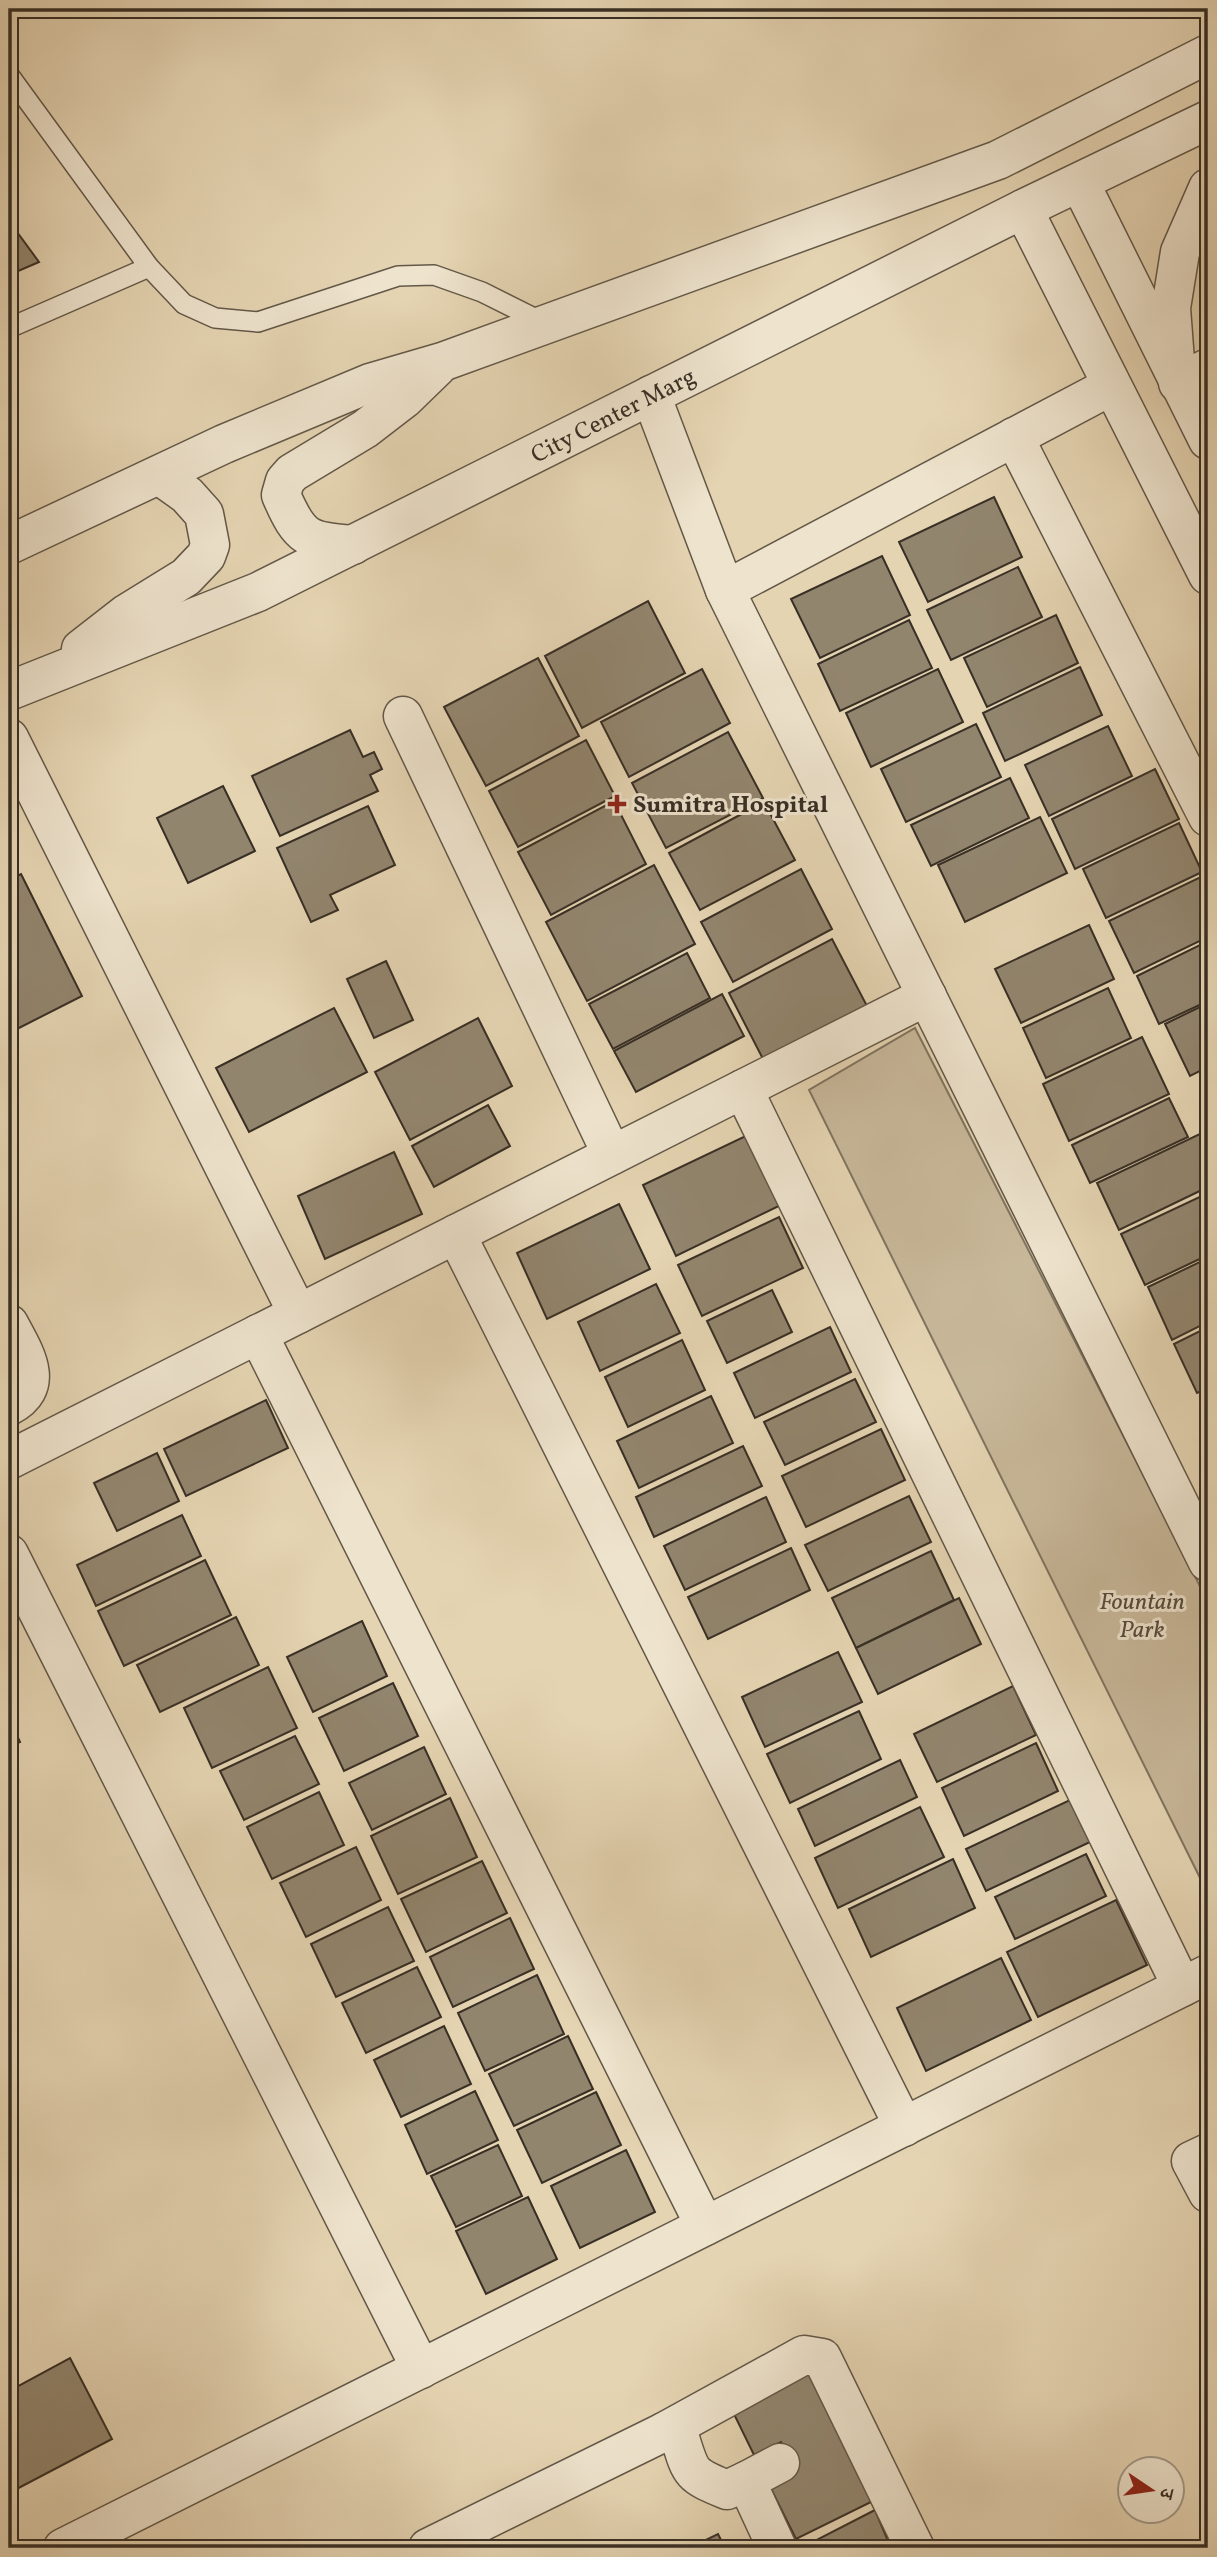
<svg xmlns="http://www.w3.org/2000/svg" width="1217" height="2557" font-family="Vollkorn,'Noto Serif Devanagari',serif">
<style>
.green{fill:#c8b89a;stroke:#807460;stroke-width:2}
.building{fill:#92856e;stroke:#382f25;stroke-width:2}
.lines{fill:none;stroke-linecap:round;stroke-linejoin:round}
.service-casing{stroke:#635848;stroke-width:22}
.minor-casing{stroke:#635848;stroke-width:41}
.tertiary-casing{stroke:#635848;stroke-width:41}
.service{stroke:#eee3cd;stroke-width:19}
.minor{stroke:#eee3cd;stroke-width:38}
.tertiary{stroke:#eee3cd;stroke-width:38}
.poi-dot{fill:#8f2418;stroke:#eee3cd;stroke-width:2.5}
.labels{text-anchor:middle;stroke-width:6;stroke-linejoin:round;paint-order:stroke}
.street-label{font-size:24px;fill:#382f25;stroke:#eee3cd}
.poi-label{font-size:24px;font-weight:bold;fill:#382f25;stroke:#eee3cd;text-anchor:start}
.park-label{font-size:24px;font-style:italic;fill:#554a3c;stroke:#eee3cd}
</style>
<rect width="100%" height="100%" fill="#e5d4b2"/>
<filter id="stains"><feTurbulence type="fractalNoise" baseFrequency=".00286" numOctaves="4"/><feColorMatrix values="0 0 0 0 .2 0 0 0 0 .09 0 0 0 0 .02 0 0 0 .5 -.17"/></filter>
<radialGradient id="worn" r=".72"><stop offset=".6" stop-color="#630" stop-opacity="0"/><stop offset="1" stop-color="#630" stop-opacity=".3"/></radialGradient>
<!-- green -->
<polygon class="green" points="915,1028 1208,1602 1208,1894 809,1090"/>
<!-- building -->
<g class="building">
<polygon points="9,221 39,262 9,275"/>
<polygon points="994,497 1022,557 928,602 899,542"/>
<polygon points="882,556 910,615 820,658 791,599"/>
<polygon points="1018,567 1042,617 951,660 927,610"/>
<polygon points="648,601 685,673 582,728 545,656"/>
<polygon points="1056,615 1078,663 987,707 964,658"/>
<polygon points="909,620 932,668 840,711 818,664"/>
<polygon points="538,658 579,736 486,786 444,707"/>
<polygon points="1080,667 1102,715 1005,761 983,713"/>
<polygon points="702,669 730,723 629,777 601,722"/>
<polygon points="938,669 963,722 871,767 846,713"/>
<polygon points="976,724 1001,777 906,822 881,769"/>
<polygon points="1108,726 1132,776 1049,816 1025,765"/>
<polygon points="350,730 363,757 374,752 382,769 370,775 378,791 280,836 252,776"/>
<polygon points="728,732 763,798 666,848 632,783"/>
<polygon points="586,740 615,796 518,847 489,791"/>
<polygon points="1155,769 1179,819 1075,869 1052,819"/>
<polygon points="1010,778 1029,818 931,866 911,825"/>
<polygon points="223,786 255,851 188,883 157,818"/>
<polygon points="614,801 646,864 551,915 518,852"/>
<polygon points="764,802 795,860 700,910 669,853"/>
<polygon points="368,806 395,865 330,895 338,910 311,922 277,848"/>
<polygon points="1040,817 1067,873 965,922 938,865"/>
<polygon points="1179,823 1202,872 1106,918 1083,869"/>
<polygon points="654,865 695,944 587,1001 546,922"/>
<polygon points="801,869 832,929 733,982 701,922"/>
<polygon points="21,874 82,996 9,1033 9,880"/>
<polygon points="1207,874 1208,937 1134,973 1109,921"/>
<polygon points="1089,925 1114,979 1021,1023 995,969"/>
<polygon points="832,939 867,1006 764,1061 729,993"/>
<polygon points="1208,941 1208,1001 1159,1024 1137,976"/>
<polygon points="687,953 710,998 613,1049 589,1004"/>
<polygon points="386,961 413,1020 374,1038 347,979"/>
<polygon points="1108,988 1131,1038 1046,1078 1023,1028"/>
<polygon points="722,994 744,1036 636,1092 614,1051"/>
<polygon points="1208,1003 1208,1067 1190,1076 1165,1024"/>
<polygon points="334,1008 367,1072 249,1132 216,1068"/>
<polygon points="478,1018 512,1086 410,1140 375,1072"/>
<polygon points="1142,1037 1169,1094 1069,1141 1043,1084"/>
<polygon points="1208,1070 1208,1092 1200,1074"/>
<polygon points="1169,1098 1188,1137 1090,1183 1072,1145"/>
<polygon points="488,1105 510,1146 434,1187 412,1146"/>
<polygon points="1206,1131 1208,1136 1208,1187 1119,1230 1097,1183"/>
<polygon points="754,1132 787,1202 676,1256 643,1185"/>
<polygon points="394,1152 422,1214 325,1259 298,1196"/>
<polygon points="1208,1193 1208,1255 1145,1285 1121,1234"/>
<polygon points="619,1204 650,1269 547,1319 517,1253"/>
<polygon points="779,1217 803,1268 702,1316 678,1265"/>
<polygon points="1208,1258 1208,1322 1172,1340 1148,1287"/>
<polygon points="656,1284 680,1333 600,1371 578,1322"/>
<polygon points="772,1290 792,1332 727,1363 707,1321"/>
<polygon points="830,1327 851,1372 755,1418 734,1373"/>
<polygon points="1208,1327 1208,1388 1197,1393 1174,1344"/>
<polygon points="682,1340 705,1390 628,1427 605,1377"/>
<polygon points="855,1379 876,1422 785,1465 764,1422"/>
<polygon points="1208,1393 1208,1415 1200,1397"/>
<polygon points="711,1396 733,1443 639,1488 617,1441"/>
<polygon points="266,1400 288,1448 186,1496 164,1449"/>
<polygon points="881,1429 905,1480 806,1527 782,1476"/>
<polygon points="743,1446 762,1486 654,1537 636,1497"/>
<polygon points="157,1453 179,1501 117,1531 94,1483"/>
<polygon points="909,1496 931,1542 828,1591 805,1545"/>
<polygon points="766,1497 786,1542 685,1590 664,1546"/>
<polygon points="182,1515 201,1556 96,1606 77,1565"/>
<polygon points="791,1548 810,1590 708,1639 688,1597"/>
<polygon points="931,1551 954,1600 856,1648 832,1598"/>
<polygon points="205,1560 231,1615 124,1666 98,1611"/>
<polygon points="959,1598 981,1644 878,1694 856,1648"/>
<polygon points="236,1617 259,1665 160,1712 137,1665"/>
<polygon points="362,1621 387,1676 313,1712 287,1657"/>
<polygon points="838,1652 862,1702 765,1747 742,1697"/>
<polygon points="268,1667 297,1728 212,1768 184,1708"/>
<polygon points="393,1683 418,1736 344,1771 319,1718"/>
<polygon points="1013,1686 1036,1735 937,1782 914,1734"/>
<polygon points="859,1711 881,1759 790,1803 767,1754"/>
<polygon points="9,1718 20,1742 9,1747"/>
<polygon points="295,1736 319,1784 244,1820 220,1771"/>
<polygon points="1036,1743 1058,1791 964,1836 942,1788"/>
<polygon points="424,1747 446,1794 372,1830 349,1783"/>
<polygon points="900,1760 917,1797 815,1846 798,1809"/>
<polygon points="319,1792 344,1845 272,1879 247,1827"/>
<polygon points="450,1798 477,1857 398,1894 371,1836"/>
<polygon points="1070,1800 1090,1842 986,1891 966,1849"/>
<polygon points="920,1807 944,1857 838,1908 815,1858"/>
<polygon points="356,1847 381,1900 306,1937 280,1883"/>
<polygon points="1086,1854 1106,1896 1015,1939 995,1897"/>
<polygon points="953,1859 975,1908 871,1957 849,1909"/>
<polygon points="482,1861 507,1913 426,1952 401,1899"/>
<polygon points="1116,1900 1147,1965 1038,2017 1007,1952"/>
<polygon points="388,1907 414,1961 336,1997 311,1944"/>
<polygon points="510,1918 534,1969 453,2007 430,1957"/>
<polygon points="1001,1958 1031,2020 926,2071 897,2008"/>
<polygon points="417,1967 441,2017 366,2053 342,2003"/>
<polygon points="537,1975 564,2034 485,2071 458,2013"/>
<polygon points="444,2026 471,2084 401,2117 374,2060"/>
<polygon points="568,2036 593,2089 514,2126 489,2074"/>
<polygon points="475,2091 498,2140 427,2174 405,2125"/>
<polygon points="596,2092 621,2145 542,2183 517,2130"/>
<polygon points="498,2145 522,2196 456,2227 431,2176"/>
<polygon points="626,2150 655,2212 580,2248 551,2186"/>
<polygon points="528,2197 557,2259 486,2294 456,2231"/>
<polygon points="70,2358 112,2439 9,2493 9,2391"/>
<polygon points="811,2371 875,2500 796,2539 767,2481 794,2468 781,2442 754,2455 732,2410"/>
<polygon points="875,2510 891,2548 801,2548"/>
<polygon points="718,2534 725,2548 689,2548"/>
</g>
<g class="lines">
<!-- service casing -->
<g class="service-casing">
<g id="service">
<polyline points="9,75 149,267 184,304 215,318 258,322 398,276 434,275 482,292 544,323"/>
<polyline points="9,328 149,267"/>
</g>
</g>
<!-- minor casing -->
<g class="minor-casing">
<g id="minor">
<polyline points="1178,383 1208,368"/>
<polyline points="1111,386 725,590 1208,1562"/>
<polyline points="651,395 725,590"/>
<polyline points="1014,437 1208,817"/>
<polyline points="403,716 612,1155"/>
<polyline points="9,738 298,1314"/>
<polyline points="743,1089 1182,1987"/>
<polyline points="456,1234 904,2127"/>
<path d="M9,1324C23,1351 48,1386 9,1406"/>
<polyline points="258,1334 705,2226"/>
<polyline points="9,1460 927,996"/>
<polyline points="9,1554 421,2369"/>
<polyline points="1208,2153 1191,2161 1208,2193"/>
<polyline points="664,2432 804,2355 822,2358 915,2548"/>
<polyline points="746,2481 780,2463"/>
<polyline points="63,2548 1208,1974"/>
<path d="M428,2548L664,2432L680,2438C691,2475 691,2475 727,2490L746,2481L777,2548"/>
</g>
</g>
<!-- tertiary casing -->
<g class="tertiary-casing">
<g id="tertiary">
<polyline points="1080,183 1208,440"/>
<polyline points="1023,209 1208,575"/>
<polyline points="1175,361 1171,308 1180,252 1208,188"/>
<polyline points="9,545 224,444 370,383 442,362 998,160 1208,54"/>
<path d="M353,545C307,541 300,539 281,495L285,481L292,473L365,429L404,399L437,367"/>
<polyline points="81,649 126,614 186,577 206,556 210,545 204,514 187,495 159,475"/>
<polyline points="9,691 258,592 1023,209 1208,120"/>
</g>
</g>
<!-- service -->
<use href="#service" class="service"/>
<!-- minor -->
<use href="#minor" class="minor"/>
<!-- tertiary -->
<use href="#tertiary" class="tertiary"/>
</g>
<!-- markers -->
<path class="poi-dot" d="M613.5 793.5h7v7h7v7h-7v7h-7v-7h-7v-7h7z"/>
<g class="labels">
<!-- street labels -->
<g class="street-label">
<text transform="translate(613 415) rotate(-27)" y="8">City Center Marg</text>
</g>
<!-- poi labels -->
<g class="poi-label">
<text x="633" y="812">Sumitra Hospital</text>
</g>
<!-- park labels -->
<g class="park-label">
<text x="1142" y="1609">Fountain<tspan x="1142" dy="28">Park</tspan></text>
</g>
</g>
<!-- margin -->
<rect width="1217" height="2557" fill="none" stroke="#e5d4b2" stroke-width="35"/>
<rect x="10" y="10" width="1196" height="2536" fill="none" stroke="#382f25" stroke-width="3.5"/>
<rect x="18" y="18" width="1182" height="2522" fill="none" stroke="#382f25" stroke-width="2"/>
<!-- north arrow -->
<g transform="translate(1151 2490) rotate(103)"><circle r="33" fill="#eee3cd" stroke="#a59b8a" stroke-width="2"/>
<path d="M0-5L12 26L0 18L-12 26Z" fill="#8f2418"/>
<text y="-10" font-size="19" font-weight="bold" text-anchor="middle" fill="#382f25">उ</text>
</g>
<rect width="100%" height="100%" filter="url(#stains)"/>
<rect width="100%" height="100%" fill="url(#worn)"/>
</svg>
